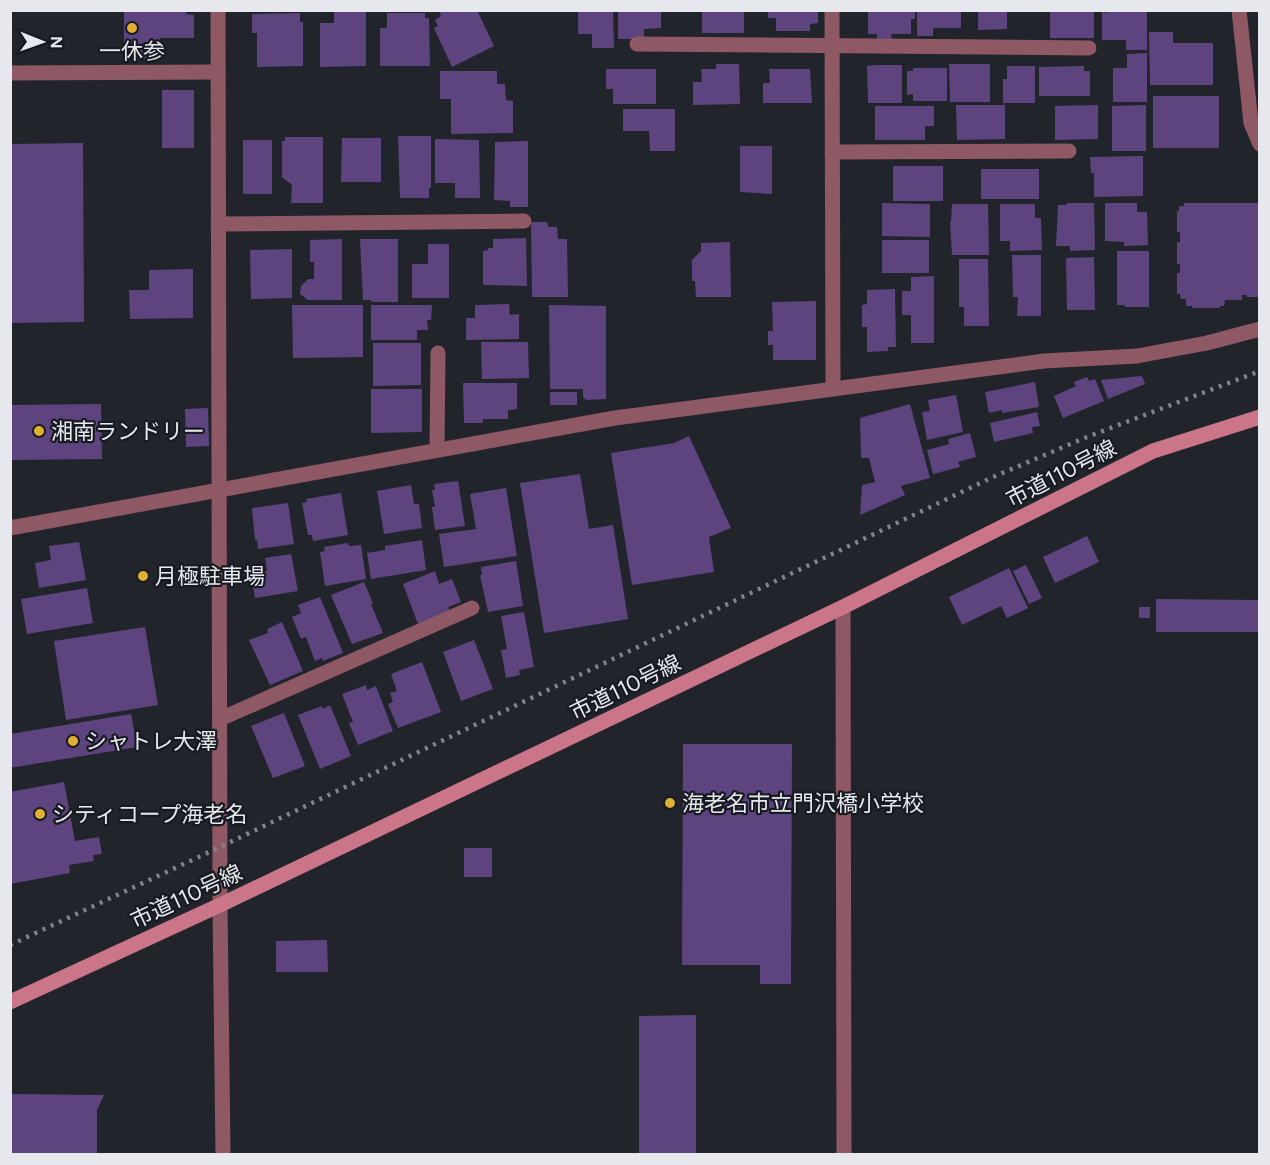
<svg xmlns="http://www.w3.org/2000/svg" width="1270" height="1165" font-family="Figtree,'Noto Sans JP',sans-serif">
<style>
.building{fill:#5d447f}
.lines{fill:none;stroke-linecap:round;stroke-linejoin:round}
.lane{stroke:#8e5964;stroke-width:15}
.street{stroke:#8e5964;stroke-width:15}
.secondary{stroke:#ca7688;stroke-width:15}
.rail{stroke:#82848a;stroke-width:4.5;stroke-dasharray:3 6;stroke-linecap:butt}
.poi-dot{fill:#e0b034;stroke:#181a22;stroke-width:2}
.labels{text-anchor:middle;stroke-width:4.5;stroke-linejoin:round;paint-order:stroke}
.poi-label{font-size:22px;fill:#e6e8ed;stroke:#181a22;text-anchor:start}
.street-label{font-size:22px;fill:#e6e8ed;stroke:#181a22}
</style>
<rect width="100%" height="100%" fill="#22242c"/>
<!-- building -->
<g class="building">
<polygon points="186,10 186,14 194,15 194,38 160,38 160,59 124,58 124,11"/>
<polygon points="439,10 477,10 494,46 452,67 434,28 438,26 435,20 441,16"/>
<polygon points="578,10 613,10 614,48 592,48 592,34 578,34"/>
<polygon points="618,10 661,10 661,28 644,29 644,39 618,39"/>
<rect x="702" y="10" width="42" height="23"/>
<polygon points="768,10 818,10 818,23 810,24 810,31 776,31 776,18 768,18"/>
<polygon points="868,10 915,10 915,19 911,19 911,34 891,34 892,39 877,39 877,34 868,34"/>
<polygon points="917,10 961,10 961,28 933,28 933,36 917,36"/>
<polygon points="978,10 1007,10 1007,29 978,30"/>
<rect x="1050" y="10" width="44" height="28"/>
<polygon points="1107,10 1147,10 1147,50 1126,50 1126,40 1102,40 1102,12 1107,13"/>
<polygon points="334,12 366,12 366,66 320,67 320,23 334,23"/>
<polygon points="300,13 300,22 303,22 303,66 257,67 257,33 252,33 252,14"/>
<polygon points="387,13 425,13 425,18 429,18 430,66 380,66 380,28 387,28"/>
<polygon points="1149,32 1173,32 1173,43 1213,43 1213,85 1150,85"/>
<polygon points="1147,53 1147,102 1113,102 1113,68 1127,68 1127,54"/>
<polygon points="716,64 739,64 740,104 693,105 693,82 702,82 701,69 716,69"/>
<polygon points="949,64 990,64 990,102 950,102"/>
<polygon points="877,65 902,65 902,103 868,103 867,66"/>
<polygon points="1007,66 1035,66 1035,103 1003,103 1003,79 1007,79"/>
<polygon points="1084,66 1084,71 1090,71 1090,96 1039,96 1039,67"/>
<polygon points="913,68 947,68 947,101 913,101 913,94 907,95 907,71 913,71"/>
<polygon points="606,69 656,69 656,104 613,104 613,89 606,89"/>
<polygon points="769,69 810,69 812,103 763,103 763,83 770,83"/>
<polygon points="440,71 497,71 497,84 505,84 506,100 513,101 513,133 451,134 451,99 440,99"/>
<rect x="162" y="90" width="32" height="58"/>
<rect x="1153" y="96" width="66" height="52"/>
<polygon points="956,105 1005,105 1005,139 957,140"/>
<polygon points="1098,105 1098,139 1055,140 1055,106"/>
<polygon points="1146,105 1146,151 1112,151 1112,106"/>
<polygon points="875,106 934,106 934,126 925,126 925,140 875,140"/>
<polygon points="623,109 675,109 675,151 650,151 649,131 623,131"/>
<polygon points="398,136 431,136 431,188 429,188 429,198 400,198"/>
<polygon points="285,137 323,137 323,203 291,203 292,185 282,177 282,141 285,141"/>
<polygon points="342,138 381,138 381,182 341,182"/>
<polygon points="435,139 479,140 480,198 455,198 455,183 435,183"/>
<rect x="243" y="140" width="29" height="54"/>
<polygon points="528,141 528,207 510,207 510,201 494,200 495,142"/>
<polygon points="83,143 84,322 10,323 10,144"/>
<polygon points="740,146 772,146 772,194 740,192"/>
<polygon points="1143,156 1143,196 1094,197 1094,173 1091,173 1090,157"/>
<rect x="893" y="166" width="50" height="35"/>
<rect x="981" y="169" width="58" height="30"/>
<polygon points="882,203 930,204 930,237 882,236"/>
<polygon points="1067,203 1094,203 1095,250 1070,251 1070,246 1056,246 1058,205 1066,205"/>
<polygon points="1105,203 1137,203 1137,212 1147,212 1148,245 1124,246 1124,242 1105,241"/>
<polygon points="1184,203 1260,203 1260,297 1247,297 1247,295 1242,295 1242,300 1225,300 1224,306 1220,306 1220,308 1192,308 1192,306 1186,306 1186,299 1181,299 1180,294 1177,294 1177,273 1180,273 1180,264 1177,264 1177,242 1180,242 1180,232 1177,232 1177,211 1179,211 1179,206 1184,206"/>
<polygon points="952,204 988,204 989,255 952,255 950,222 951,222"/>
<polygon points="1000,204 1035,204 1035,218 1041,218 1042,250 1010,251 1010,241 1000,241"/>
<polygon points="531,222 547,222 548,227 557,227 558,239 567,239 568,297 532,297"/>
<polygon points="526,238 527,286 483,285 483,251 488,250 488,248 493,248 493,239"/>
<polygon points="342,239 342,300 308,300 300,294 301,286 308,279 314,279 314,262 310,262 310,240"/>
<polygon points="360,239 398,239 398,302 371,302 371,300 363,300"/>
<rect x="882" y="240" width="47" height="33"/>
<polygon points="730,242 731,297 696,297 695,281 692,281 692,260 701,251 701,243"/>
<polygon points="428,244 449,244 449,298 412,298 412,264 428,264"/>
<polygon points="292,249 292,298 251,299 250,250"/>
<polygon points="1117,251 1149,251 1149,307 1125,307 1125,305 1117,305"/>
<polygon points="1012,255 1041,255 1041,316 1017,316 1018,297 1013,297"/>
<polygon points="1094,257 1095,310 1067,310 1066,258"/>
<polygon points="959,259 988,259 989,326 964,326 964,307 959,307"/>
<polygon points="193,269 193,318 130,319 129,290 149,290 149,270"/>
<polygon points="934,276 934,343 911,343 911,315 902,315 902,291 911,291 911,277"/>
<polygon points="895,289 896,347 888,347 888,351 867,352 867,327 862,327 862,305 867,304 867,290"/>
<polygon points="816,301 816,360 773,360 773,345 768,345 768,331 773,331 772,302"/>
<polygon points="509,304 510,315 519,314 519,339 466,340 466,318 475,318 475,305"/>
<polygon points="292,305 363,305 363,357 293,358"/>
<polygon points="371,305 432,305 431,320 427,320 428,330 417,330 417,340 371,340"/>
<polygon points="549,305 606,306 606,399 586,400 583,397 583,389 550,389"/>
<polygon points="481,342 528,342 529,378 482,379"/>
<polygon points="373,343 421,343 421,385 373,386"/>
<polygon points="1142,376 1145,384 1108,399 1101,380"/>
<polygon points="1087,377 1089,381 1095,379 1104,401 1063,418 1054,396 1076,386 1074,382"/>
<polygon points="1035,382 1039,407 1002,413 1002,410 989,413 985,392"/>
<polygon points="463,383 517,383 517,409 508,410 508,419 483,419 483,423 464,423"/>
<polygon points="371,389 422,389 422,432 371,433"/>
<rect x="550" y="392" width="27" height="13"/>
<polygon points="956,395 963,432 927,440 922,412 930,411 928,400"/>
<polygon points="101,404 102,459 10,460 10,405"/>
<polygon points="910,404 930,478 901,486 905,495 860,515 862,485 875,482 869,458 861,458 860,418"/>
<polygon points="208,408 209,446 186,447 185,409"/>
<polygon points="1037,412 1040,426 1032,427 1033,433 994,442 990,423"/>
<polygon points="970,433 976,457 958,462 960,467 933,474 927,450 949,444 948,439"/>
<polygon points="689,436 731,528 709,537 714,572 632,585 611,453 674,443"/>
<polygon points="580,474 589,529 613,525 628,619 544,633 520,483"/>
<polygon points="458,481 465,526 435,530 432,507 435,507 432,490 435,490 434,484"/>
<polygon points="411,485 414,504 419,504 422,528 384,534 377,491"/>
<polygon points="506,488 517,556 444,567 439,534 476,529 470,494"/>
<polygon points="341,493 348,535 313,541 312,535 308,535 302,503 307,502 306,499"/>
<polygon points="288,503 294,544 258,549 257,540 255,540 252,508"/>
<polygon points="1087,536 1099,562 1055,583 1043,557"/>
<polygon points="422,540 426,570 371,579 367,553 385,550 385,546"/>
<polygon points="79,542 86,580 39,588 35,563 51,560 49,546"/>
<polygon points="348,543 349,546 361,545 366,579 325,586 320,552 325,551 324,547"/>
<polygon points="291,554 298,591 255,598 251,573 267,571 265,558"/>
<polygon points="516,561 523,606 488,612 480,575 482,575 481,567"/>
<polygon points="1026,565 1042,598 1029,604 1013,571"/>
<polygon points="1009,568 1028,608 1007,618 1001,606 962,625 949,597"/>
<polygon points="435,571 439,584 452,579 461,602 448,607 450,611 418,624 403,584"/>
<polygon points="364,582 373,603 371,604 383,633 352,644 331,595"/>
<polygon points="87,588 93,623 27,634 21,599"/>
<polygon points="320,597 343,653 323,661 322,658 315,661 306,637 301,639 292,617 301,613 298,605"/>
<polygon points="1156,599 1260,600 1260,632 1156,632"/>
<rect x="1139" y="607" width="11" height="11"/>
<polygon points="524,612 534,667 519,670 520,675 506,678 501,650 507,649 501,616"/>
<polygon points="282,622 303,671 270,685 249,640 268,633 267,629"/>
<polygon points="145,627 158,705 66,720 54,641"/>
<polygon points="474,640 493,689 461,701 443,652"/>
<polygon points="422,662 441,712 398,728 388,704 393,702 390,693 397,691 391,674"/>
<polygon points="366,685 367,690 376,686 393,731 358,745 349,723 353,722 342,694"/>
<polygon points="330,705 351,756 320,769 298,715 322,706 323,709"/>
<polygon points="284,713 305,766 273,778 251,726"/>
<polygon points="131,714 137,747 10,768 10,734"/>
<polygon points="683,744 792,744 791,984 760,984 760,965 682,965"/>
<polygon points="64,782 75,841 99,837 102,854 93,855 94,861 69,865 70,873 10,884 10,792"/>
<rect x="464" y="848" width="28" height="29"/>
<polygon points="327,940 328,972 276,972 276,941"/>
<polygon points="696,1015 696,1154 639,1154 639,1016"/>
<polygon points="10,1094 104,1095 97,1110 97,1154 10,1154"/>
</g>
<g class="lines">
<!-- lane -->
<g class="lane">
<polyline points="637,44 1089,48"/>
<polyline points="832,152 1069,151"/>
<polyline points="218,224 524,221"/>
<polyline points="437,450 438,353"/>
<polyline points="220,719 472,608"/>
</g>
<!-- street -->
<g class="street">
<polyline points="218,10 220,905 223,1154"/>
<polyline points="832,10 833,389"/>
<polyline points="1239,10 1251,123 1260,144"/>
<polyline points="10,73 218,72"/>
<polyline points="10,528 615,418 1044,361 1137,356 1207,343 1260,329"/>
<polyline points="843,607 844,1154"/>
</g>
<!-- secondary -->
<polyline class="secondary" points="10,1002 220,905 843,607 1153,451 1260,417"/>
<!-- rail -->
<polyline class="rail" points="10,945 220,847 993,477 1087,437 1260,371"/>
</g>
<!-- markers -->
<g class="poi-dot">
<circle cx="132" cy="28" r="6"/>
<circle cx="39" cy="431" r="6"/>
<circle cx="143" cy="576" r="6"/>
<circle cx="73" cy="741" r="6"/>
<circle cx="670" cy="803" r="6"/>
<circle cx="40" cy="814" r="6"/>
</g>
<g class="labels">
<!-- poi labels -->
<g class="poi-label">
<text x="132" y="59" text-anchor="middle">一休参</text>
<text x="51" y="439">湘南ランドリー</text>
<text x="155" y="584">月極駐車場</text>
<text x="85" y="749">シャトレ大澤</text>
<text x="682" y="811">海老名市立門沢橋小学校</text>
<text x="52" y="822">シティコープ海老名</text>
</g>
<!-- street labels -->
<g class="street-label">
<text transform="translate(1061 473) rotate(-27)" y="8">市道110号線</text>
<text transform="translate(625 687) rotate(-26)" y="8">市道110号線</text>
<text transform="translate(186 896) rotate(-25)" y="8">市道110号線</text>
</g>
</g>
<!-- border -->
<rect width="1270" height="1165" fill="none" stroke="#e6e8ed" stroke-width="24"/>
<!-- north arrow -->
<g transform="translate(42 42) rotate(91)" stroke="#181a22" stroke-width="4.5" paint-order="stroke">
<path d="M0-4.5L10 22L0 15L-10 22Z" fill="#e6e8ed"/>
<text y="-9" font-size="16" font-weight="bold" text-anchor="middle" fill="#e6e8ed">N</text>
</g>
</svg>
